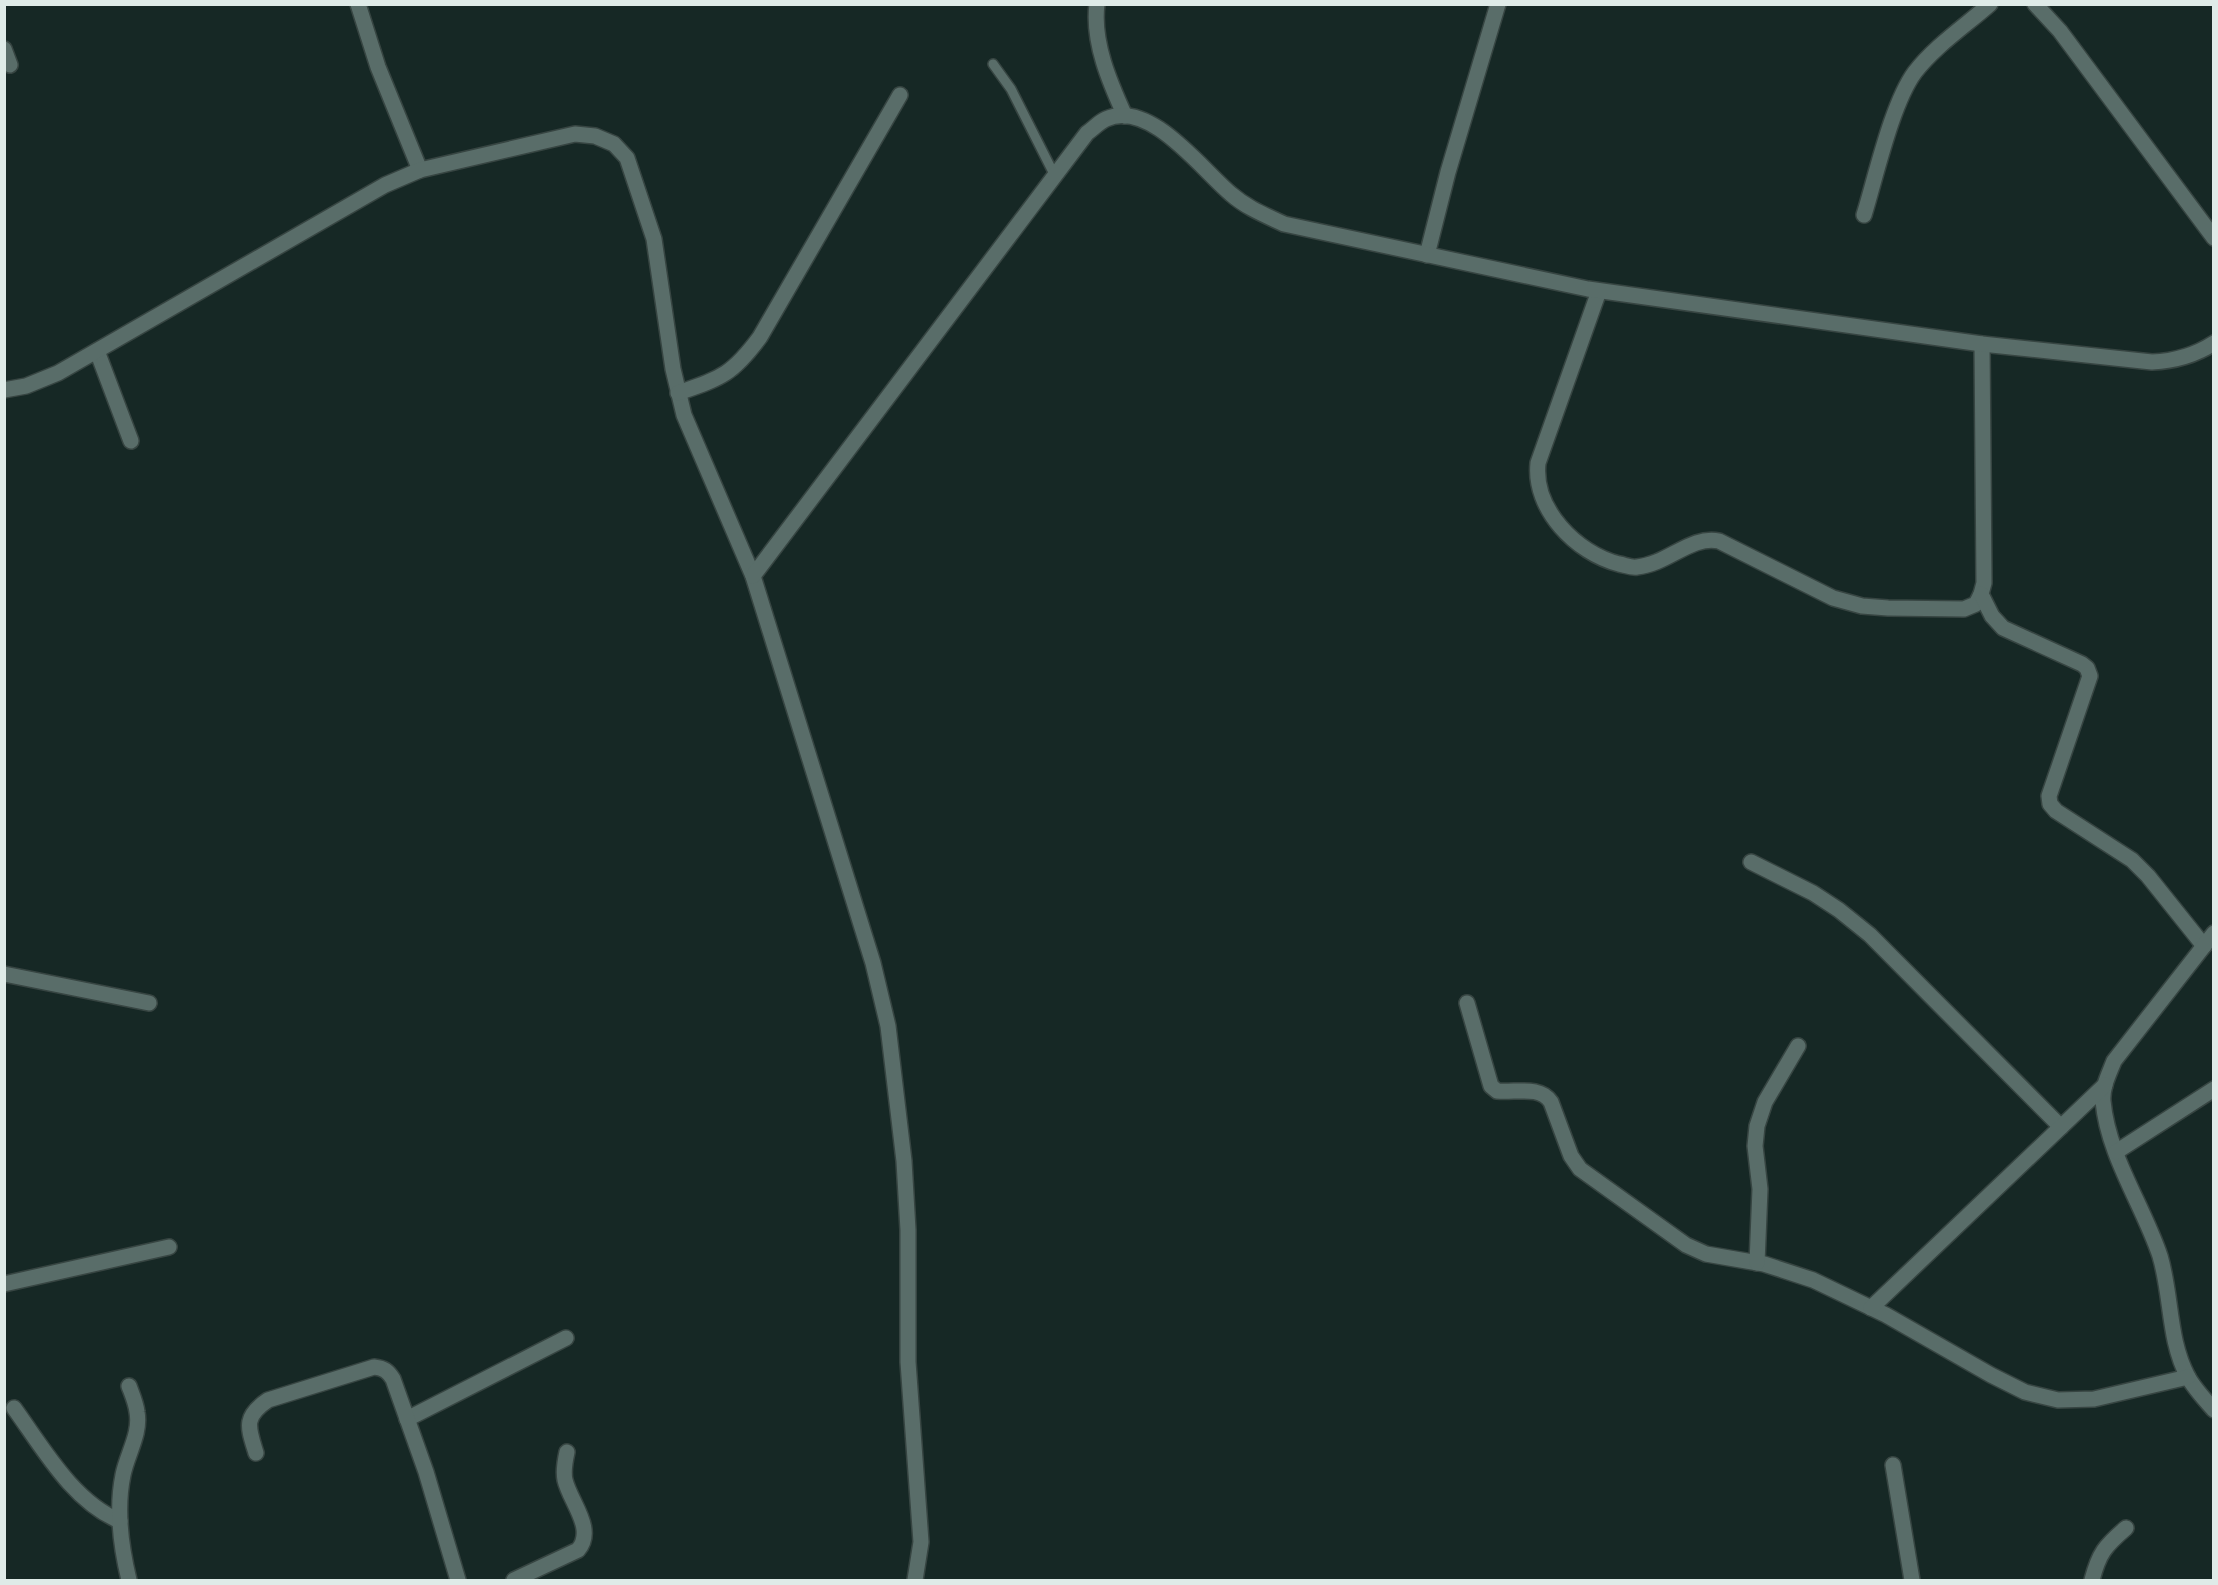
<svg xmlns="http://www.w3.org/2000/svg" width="2218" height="1585" font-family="Karla,sans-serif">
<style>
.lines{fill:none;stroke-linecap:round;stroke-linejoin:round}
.service-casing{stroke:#374542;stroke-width:12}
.minor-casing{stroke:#374542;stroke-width:18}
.service{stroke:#596d69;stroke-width:9}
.minor{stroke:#596d69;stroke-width:15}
</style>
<rect width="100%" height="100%" fill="#162825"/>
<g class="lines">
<!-- service casing -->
<g class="service-casing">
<polyline id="service" points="993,64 1011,89 1055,176"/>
</g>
<!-- minor casing -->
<g class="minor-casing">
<g id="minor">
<polyline points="358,4 378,67 420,170"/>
<path d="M1097,4C1092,42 1110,83 1125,116"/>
<polyline points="2035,4 2060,31 2214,238"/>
<polyline points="4,49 10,65"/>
<path d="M1864,215C1876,176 1892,103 1915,72C1935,46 1965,26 1990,4"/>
<polyline points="1427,255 1448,172 1498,4"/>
<path d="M1599,291L1538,463C1533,509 1576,553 1619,564C1625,565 1631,568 1637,567C1668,564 1691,535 1719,541L1833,598L1862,606L1888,608L1964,609L1976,604L1981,594L1984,583L1982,344"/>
<polyline points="97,351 131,441"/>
<polyline points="4,390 26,386 58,373 385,185 420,170 575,134 595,136 614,144 627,158 654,239 673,369 684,415 753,576 873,963 888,1026 904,1161 908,1230 908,1362 921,1542 915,1580"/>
<path d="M678,393C721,378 732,375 760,337L900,95"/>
<path d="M753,576L1087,133C1093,129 1099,122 1106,119C1150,99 1202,170 1231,194C1247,208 1265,215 1284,224L1588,289L1982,344L2152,362C2175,361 2194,356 2214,343"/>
<polyline points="1981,594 1992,616 2003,628 2082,664 2087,668 2090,676 2049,796 2050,804 2056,811 2132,860 2148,876 2204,946"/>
<polyline points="1751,862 1813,893 1839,910 1870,935 2061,1127"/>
<path d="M2214,933L2114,1061C2109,1074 2102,1087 2103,1101C2108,1156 2143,1205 2160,1256C2172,1296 2168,1340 2188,1377C2194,1388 2205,1400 2214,1410"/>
<polyline points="4,974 149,1003"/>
<path d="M1467,1003L1491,1086L1497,1091C1515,1093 1540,1085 1551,1102L1571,1156L1580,1169L1686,1245L1706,1254L1764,1264L1813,1280L1886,1315L1991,1375L2025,1392L2058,1400L2094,1399L2188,1377"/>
<polyline points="2116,1152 2214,1089"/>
<polyline points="1757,1263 1760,1189 1755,1146 1757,1126 1765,1102 1798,1046"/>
<polyline points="4,1284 169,1247"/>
<polyline points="1871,1308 2105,1085"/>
<path d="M14,1408C43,1448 73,1502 120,1521"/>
<polyline points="407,1419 566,1338"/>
<path d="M256,1453C248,1427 243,1417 268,1400L374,1367C384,1368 388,1371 393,1379L426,1472L458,1580"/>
<polyline points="1893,1465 1912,1580"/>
<path d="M129,1580C121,1547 116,1509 123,1475C127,1454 141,1434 137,1412C136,1403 132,1394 129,1386"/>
<path d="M514,1580L578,1550C596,1529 570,1502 565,1480C563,1471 565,1461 567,1452"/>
<path d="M2092,1580C2099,1553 2105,1546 2126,1528"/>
</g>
</g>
<!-- service -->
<use href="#service" class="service"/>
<!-- minor -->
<use href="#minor" class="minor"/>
</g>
<!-- border -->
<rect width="2218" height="1585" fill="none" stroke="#dfebe8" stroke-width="12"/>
</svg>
